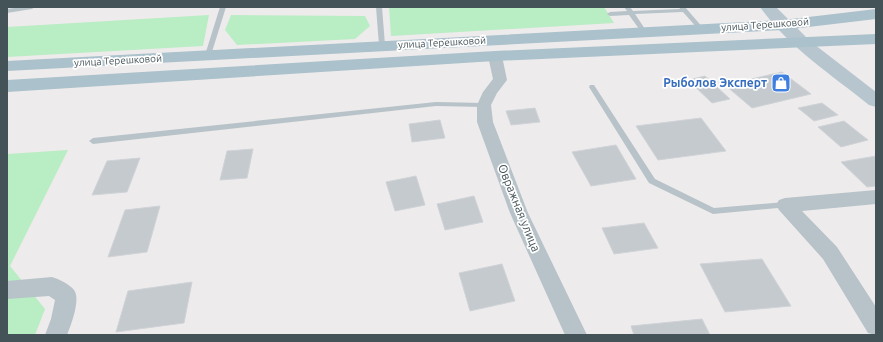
<svg xmlns="http://www.w3.org/2000/svg" width="883" height="342" font-family="Ubuntu,sans-serif">
<style>
.green{fill:#b9edc3}
.building{fill:#c5cace;stroke:#cfd3d7}
.lines{fill:none;stroke-linecap:round;stroke-linejoin:round}
.service{fill:#b7c3c8;fill-rule:evenodd}
.minor{fill:#b7c3c8;fill-rule:evenodd}
.secondary{fill:#b7c6ce;fill-rule:evenodd}
.primary{fill:#abc1cb;fill-rule:evenodd}
.labels{text-anchor:middle;stroke-width:3.5;stroke-linejoin:round;paint-order:stroke}
.far-street-label{font-size:10px;fill:#445358;stroke:#fff}
.shop-label{font-size:12px;font-weight:bold;fill:#366cbe;stroke:#fff;text-anchor:end}
.street-label{font-size:12px;fill:#445358;stroke:#fff}
</style>
<rect width="100%" height="100%" fill="#eeebec"/>
<!-- green -->
<g class="green">
<polygon points="389,7 604,7 614,23 391,36"/>
<polygon points="209,15 203,46 7,57 7,27"/>
<polygon points="231,15 365,16 370,26 355,39 237,45 225,30"/>
<polygon points="68,150 10,266 45,309 35,335 7,335 7,154"/>
</g>
<!-- building -->
<g class="building">
<polygon points="782,72 811,94 752,108 725,85"/>
<polygon points="705,76 730,99 712,103 688,80"/>
<polygon points="822,103 838,115 814,121 798,108"/>
<polygon points="535,108 540,122 511,125 506,111"/>
<polygon points="701,118 726,151 658,160 636,126"/>
<polygon points="440,120 445,138 412,142 409,124"/>
<polygon points="844,121 868,140 841,147 818,127"/>
<polygon points="616,145 636,179 591,186 572,152"/>
<polygon points="253,149 247,178 220,180 227,151"/>
<polygon points="876,156 876,186 867,187 841,162"/>
<polygon points="140,158 127,192 92,195 107,161"/>
<polygon points="416,176 425,205 395,211 386,182"/>
<polygon points="474,196 483,222 445,230 437,204"/>
<polygon points="160,206 147,252 108,257 125,210"/>
<polygon points="644,223 658,248 614,254 602,228"/>
<polygon points="762,259 791,306 725,312 700,264"/>
<polygon points="502,264 515,301 470,311 459,273"/>
<polygon points="192,282 184,323 116,332 128,291"/>
<polygon points="702,319 710,335 634,335 631,326"/>
</g>
<g class="lines">
<!-- service -->
<g class="service">
<polygon points="21,7 35,7 32,9 7,13 7,9"/>
<polygon points="220,7 226,7 211,55 208,57 206,56 205,55"/>
<polygon points="376,7 382,7 385,45 382,47 379,45"/>
<polygon points="624,7 630,7 633,11 680,9 679,7 685,7 704,29 703,30 699,30 683,12 635,14 647,32 644,34 642,33 629,15 610,16 607,14 610,12 627,11"/>
<polygon points="590,85 594,85 655,179 714,208 785,202 788,203 789,205 788,207 713,214 649,183 589,87"/>
<polygon points="436,102 484,103 488,105 484,107 436,106 93,144 89,141 93,138"/>
</g>
<!-- minor -->
<g class="minor">
<polygon points="495,52 500,53 502,56 507,80 497,93 491,105 493,122 528,213 587,335 565,335 510,213 477,122 477,105 483,92 493,79 488,56 490,53"/>
<polygon points="876,190 876,204 802,211 837,247 876,307 876,335 868,333 823,259 779,210 776,205 779,200 785,198"/>
<path d="M52,277C59,279 69,284 74,290C81,299 71,325 67,335H45L51,319L55,300L49,296L7,299V281Z"/>
</g>
<!-- secondary -->
<path class="secondary" d="M760,7H776L810,41L876,92V107L869,105C832,75 788,47 760,7Z"/>
<!-- primary -->
<g class="primary">
<polygon points="876,9 876,19 783,30 7,71 7,61 783,20"/>
<polygon points="876,34 876,44 495,61 7,92 7,80 495,51"/>
</g>
</g>
<!-- icons -->
<defs>
<g id="shop-square" transform="scale(1)"><rect x="-9" y="-9" width="18" height="18" rx="4" fill="#3f7fe0" stroke="#fff"/><path d="M-5-2.5h2.3a2.7 3.5 0 0 1 5.4 0H5L5.5 6h-11ZM-1.5-2.5h3a1.5 2.3 0 0 0-3 0Z" fill="#fff"/></g>
</defs>
<g fill-rule="evenodd">
<use href="#shop-square" x="781" y="83"/>
</g>
<g class="labels">
<!-- far-street labels -->
<g class="far-street-label">
<text transform="translate(765 24) rotate(-4)" y="4">улица Терешковой</text>
<text transform="translate(442 42) rotate(-3)" y="4">улица Терешковой</text>
<text transform="translate(118 60) rotate(-3)" y="4">улица Терешковой</text>
</g>
<!-- shop labels -->
<g class="shop-label">
<text x="767" y="87">Рыболов Эксперт</text>
</g>
<!-- street labels -->
<g class="street-label">
<text transform="translate(519 208) rotate(68)" y="4">Овражная улица</text>
</g>
</g>
<!-- border -->
<rect width="883" height="342" fill="none" stroke="#445358" stroke-width="16"/>
</svg>
